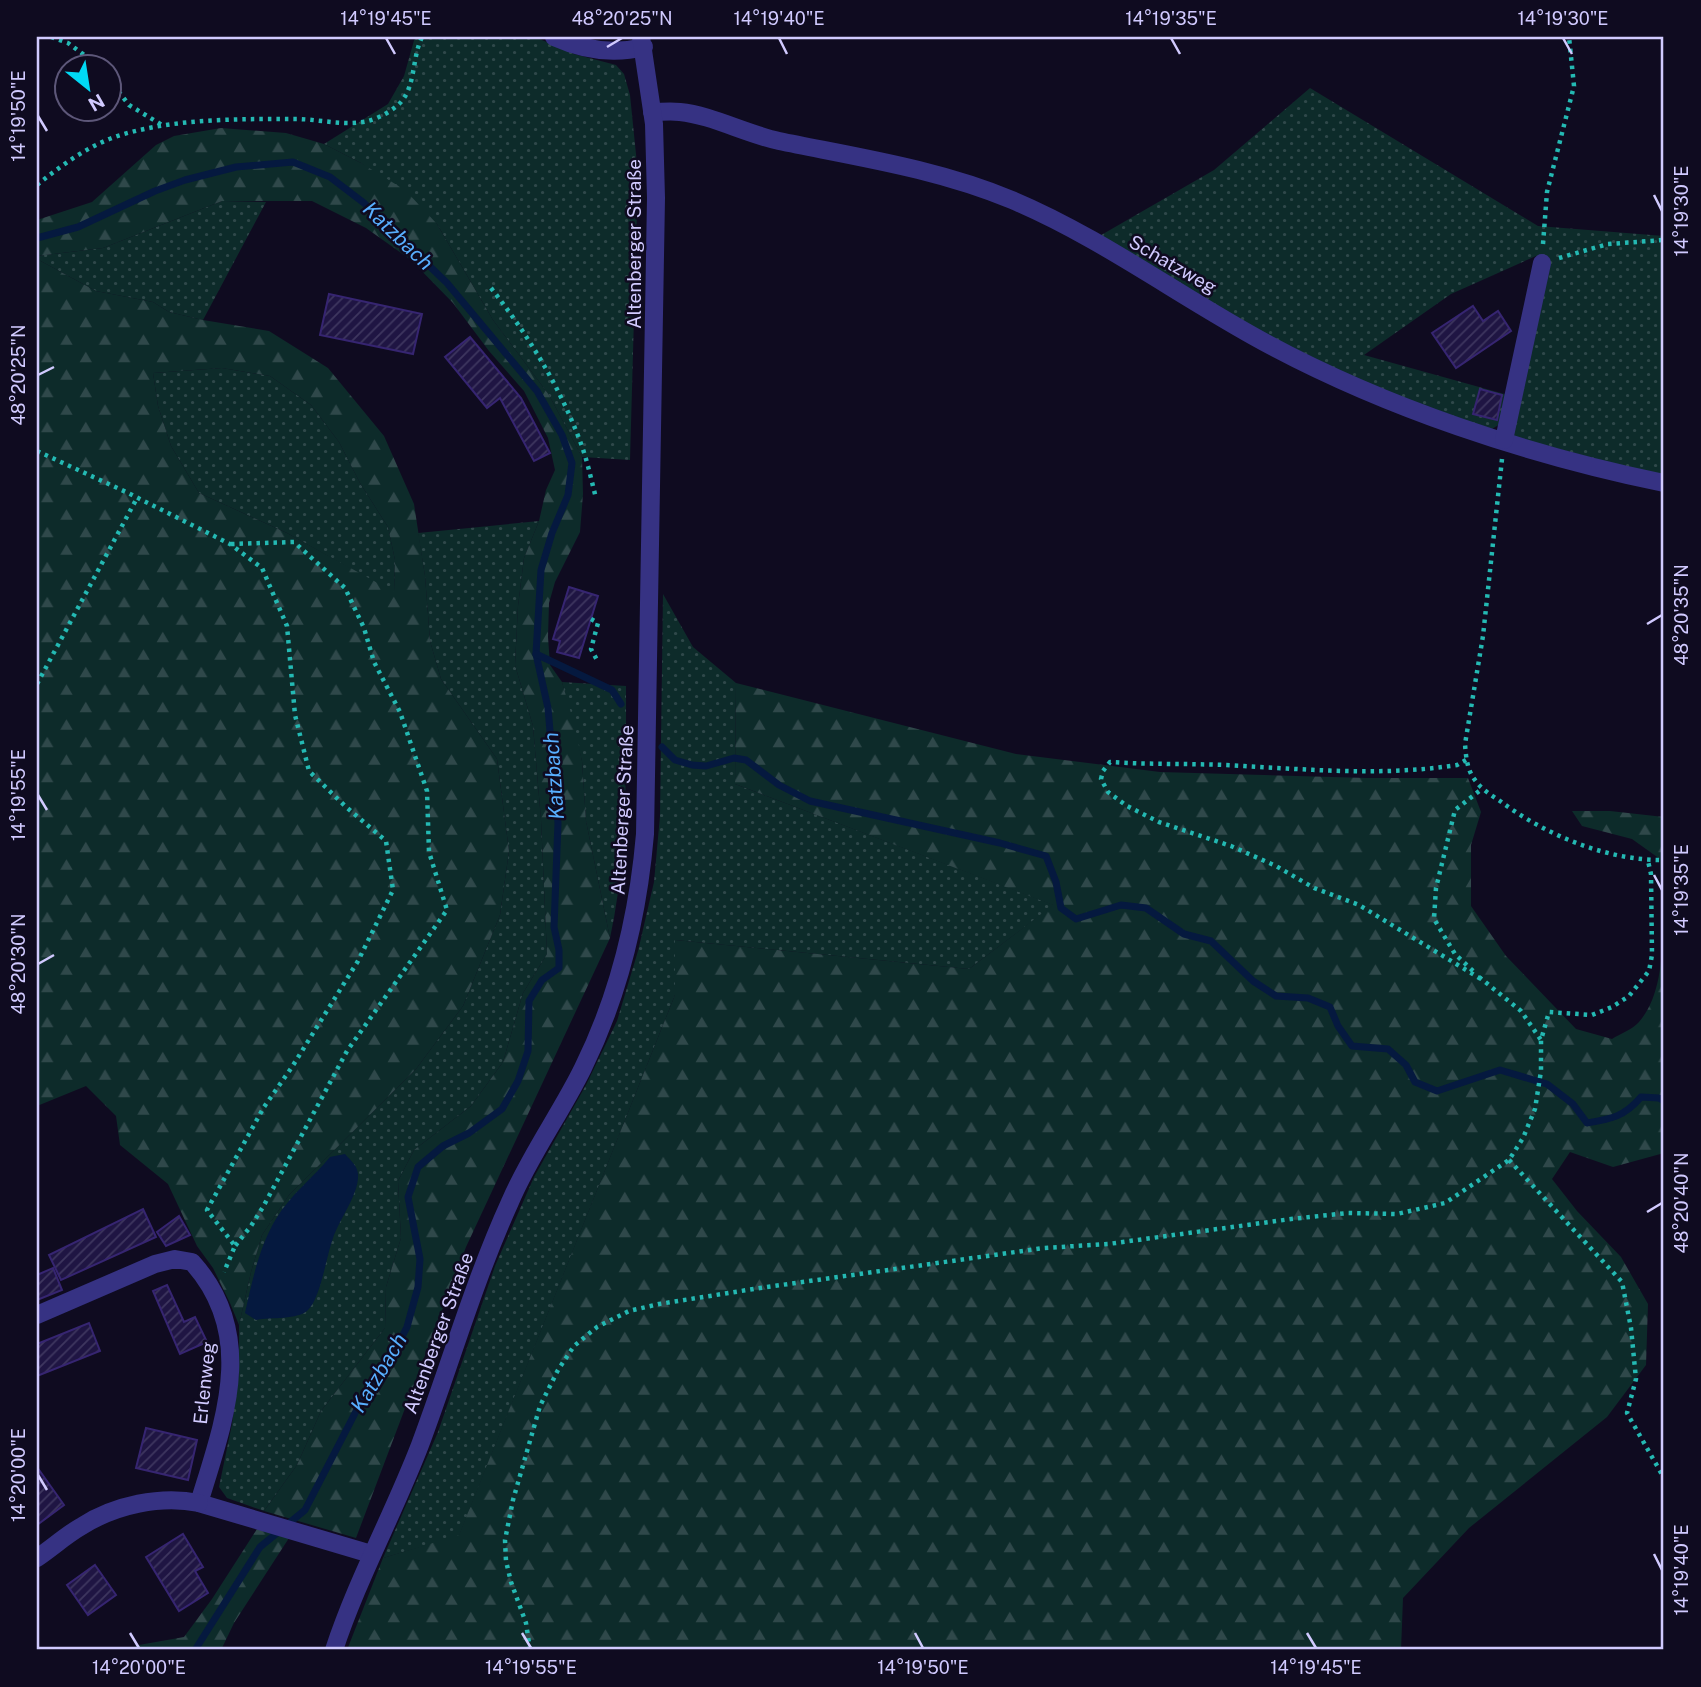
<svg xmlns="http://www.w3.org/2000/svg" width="1701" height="1687" font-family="'Public Sans',sans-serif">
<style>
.grass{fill:url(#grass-dots)}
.forest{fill:url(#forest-firs);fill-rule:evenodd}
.water{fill:#05193f}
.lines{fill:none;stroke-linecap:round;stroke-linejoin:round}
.stream{stroke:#05193f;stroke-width:7}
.building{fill:url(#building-hatch);stroke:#362571;stroke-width:2}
.path{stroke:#24b9b3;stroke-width:4.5;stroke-dasharray:3.5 5;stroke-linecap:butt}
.minor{stroke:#363283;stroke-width:18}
.ticks{fill:none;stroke:#d1caff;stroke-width:2.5}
.labels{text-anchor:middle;stroke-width:5;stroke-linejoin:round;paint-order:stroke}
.street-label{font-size:19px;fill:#d1caff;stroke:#0f0b20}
.water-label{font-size:21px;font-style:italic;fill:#58afff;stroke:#0f0b20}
.neatline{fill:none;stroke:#d1caff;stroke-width:2.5}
.ticks-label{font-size:18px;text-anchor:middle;fill:#d1caff}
</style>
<defs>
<pattern id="grass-dots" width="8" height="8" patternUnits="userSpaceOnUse" patternTransform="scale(1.75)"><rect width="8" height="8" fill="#0d2b2a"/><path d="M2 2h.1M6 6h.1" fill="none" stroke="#2f484a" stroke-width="1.8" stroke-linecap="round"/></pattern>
<pattern id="forest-firs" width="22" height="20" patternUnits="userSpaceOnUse" patternTransform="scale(1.75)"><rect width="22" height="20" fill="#0d2b2a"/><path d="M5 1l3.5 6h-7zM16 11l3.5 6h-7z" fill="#2f484a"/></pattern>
<pattern id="building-hatch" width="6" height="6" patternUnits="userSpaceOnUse" patternTransform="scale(1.75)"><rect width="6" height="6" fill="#1f1543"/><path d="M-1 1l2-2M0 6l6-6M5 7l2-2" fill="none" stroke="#3e365f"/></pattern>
</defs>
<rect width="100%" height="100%" fill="#0f0b20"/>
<!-- grass -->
<g class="grass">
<polygon points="415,37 535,37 574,54 616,65 624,74 630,95 638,174 630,460 582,457 549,395 493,320 437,224 361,163 324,144 388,104 404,76"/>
<path d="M1310,88L1538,226L1664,236V477L1510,436L1549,257L1536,256L1451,294L1364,355L1508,395L1500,424L1492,429C1415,405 1338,374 1266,337C1208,307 1153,271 1096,238L1214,170Z"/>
<polygon points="222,201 266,202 203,320 169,312 153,302 96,291 37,259 37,256 103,248"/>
<polygon points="222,368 270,376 311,405 339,442 360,483 388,527 395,560 394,593 287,533 199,493 171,446 158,406 153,373"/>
<polygon points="539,521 524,558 518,606 515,665 533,726 541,820 547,954 523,993 503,1062 471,1106 414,1150 398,1181 401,1238 386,1287 385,1328 321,1411 297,1465 264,1511 227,1498 219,1487 232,1424 239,1372 239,1325 251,1272 262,1235 289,1195 416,1069 463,1006 500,915 509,851 497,759 441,679 430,641 425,576 418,533"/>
<polygon points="663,594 693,647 736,683 735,784 1054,905 969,969 675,940 675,995 459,1536 383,1558 438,1432 495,1266 534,1177 586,1085 617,1021 638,951 654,882 660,816"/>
<path d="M562,682L626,686C626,771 628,855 610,938L586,821L582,761Z"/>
</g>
<!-- forest -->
<g class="forest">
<polygon points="221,128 286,133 324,144 361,163 405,190 437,224 493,320 549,395 582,457 583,494 580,532 555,582 549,603 548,637 550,665 562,682 575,727 582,761 586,821 610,938 466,1247 356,1538 264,1511 297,1465 321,1411 385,1328 386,1287 401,1238 398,1181 414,1150 471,1106 503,1062 523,993 547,954 541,820 533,726 515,665 518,606 524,558 539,521 546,490 555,470 548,438 524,391 489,351 453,303 411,260 366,228 312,201 222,201 103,248 37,256 37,220 92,202 156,145 174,136"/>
<path d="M37,259L96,291L153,302L169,312L203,320L269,331L328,368L384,436L414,504L425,576L430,641L441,679L497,759L509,851L500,915L463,1006L416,1069L289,1195L262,1235L251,1272L239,1325L230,1303L213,1268L197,1246L168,1184L120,1145L116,1116L86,1086L37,1106ZM222,368L270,376L311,405L339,442L360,483L388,527L395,560L394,592L287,533L199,493L171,446L158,406L153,373Z"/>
<path d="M736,683L1016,754L1160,772L1367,778H1468L1481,812L1471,845V906L1506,956L1576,1029L1612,1039C1620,1034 1633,1029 1639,1022C1672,984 1661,907 1660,859L1632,839L1582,826L1572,811H1610L1664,817V1153L1613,1167L1570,1152L1552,1179L1577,1211L1621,1257L1648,1304L1646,1365L1607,1417L1469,1528L1403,1598L1401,1650H347L383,1558L459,1535L675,995V940L969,969L1053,905L735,784Z"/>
<polygon points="257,1529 289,1538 234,1623 221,1650 126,1650 139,1645 184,1637 212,1599"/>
</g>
<!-- water -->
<path class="water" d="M345,1154C351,1161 359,1167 358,1177C358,1195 339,1220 333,1238C326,1257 321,1297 308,1310C298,1320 270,1317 256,1320L245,1313C252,1282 259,1247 276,1219C290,1195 313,1178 330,1157Z"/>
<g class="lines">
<!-- stream -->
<g class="stream">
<polyline points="37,238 78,227 155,191 185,180 236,167 293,162 330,177 364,203 447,283 537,391 562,435 572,463 568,495 552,533 541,570 536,654 548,708 558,823 554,927 559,950 559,968 542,980 529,1001 528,1051 518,1081 502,1109 469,1133 443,1146 418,1167 408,1197 420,1259 418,1287 407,1327 390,1360 367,1390 305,1510 260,1547 195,1650"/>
<polyline points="536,654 612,690 621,704"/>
<path d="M662,747L675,760L692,765L706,766L734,758L746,760L779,785L810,801L1000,843L1046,856L1056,882L1061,908L1076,919L1121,905L1146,908L1184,934L1211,941L1253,981L1276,996L1308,998L1330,1007L1338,1026L1352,1046L1388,1049L1406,1065L1415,1082L1437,1091L1500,1070L1547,1084L1573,1104L1587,1123C1611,1119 1624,1117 1641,1097L1659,1098L1664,1101"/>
</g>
</g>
<!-- building -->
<g class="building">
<polygon points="329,294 422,314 413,354 320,335"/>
<polygon points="1473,306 1483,321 1498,311 1511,331 1456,368 1432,333"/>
<polygon points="470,337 521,398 550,453 534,461 500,398 487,408 445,357"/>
<polygon points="1480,389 1502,395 1497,420 1473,414"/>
<polygon points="569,587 598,596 579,658 557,652 560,641 553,639"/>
<polygon points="143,1209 156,1237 61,1280 49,1255"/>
<polygon points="179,1216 190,1235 166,1246 157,1232"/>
<polygon points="53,1268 62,1290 37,1300 37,1275"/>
<polygon points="167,1285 184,1322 195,1317 207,1342 180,1354 153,1291"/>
<polygon points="89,1323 100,1351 37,1376 37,1344"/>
<polygon points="146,1428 197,1440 188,1480 136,1468"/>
<polygon points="37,1467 64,1505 37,1525"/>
<polygon points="183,1534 203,1567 195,1571 208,1593 179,1611 146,1557"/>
<polygon points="95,1565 116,1595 88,1615 67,1585"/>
</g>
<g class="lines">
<!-- path -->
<g class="path">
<polyline points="51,37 68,43 99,66"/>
<polyline points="108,78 129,105 162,125"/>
<path d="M37,185C63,164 92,143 124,134C180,118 242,119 299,119C323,120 345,126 368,121C380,118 398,108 404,98C415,82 413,55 422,37"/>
<polyline points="1543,244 1547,192 1574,86 1569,37"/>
<polyline points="1559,258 1608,244 1664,240"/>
<path d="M491,288C528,335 559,385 580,441C587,459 591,479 596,498"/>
<polyline points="37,451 126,492 230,544 262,568 287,626 295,715 309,771 345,806 386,841 393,890 358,961 292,1067 264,1107 207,1210 235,1246 224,1272"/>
<path d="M1502,459L1483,636L1465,744C1466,757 1467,770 1475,780C1481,789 1491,795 1500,801C1544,834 1607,861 1664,860"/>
<polyline points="231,544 294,542 345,588 364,628 374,662 400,712 427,791 429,852 447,910 347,1051 263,1207 251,1226 235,1246"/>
<polyline points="591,619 598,623 591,649 597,660"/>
<polyline points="37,684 137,498"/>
<path d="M1466,760L1457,765C1386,776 1315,770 1244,766C1199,763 1155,765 1110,762L1103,771L1101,779L1108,792L1127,806L1159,822L1231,846L1276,866L1314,888L1359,905L1481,979"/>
<polyline points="1473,971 1455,954 1434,919 1436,888 1455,810 1483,788"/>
<polyline points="1479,977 1521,1011 1541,1040"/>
<polyline points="1509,1160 1622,1282 1631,1328 1636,1379 1627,1413 1664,1478"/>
<polyline points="530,1650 526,1623 511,1582 506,1561 505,1540 513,1500 540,1406 558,1370 574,1346 597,1327 629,1311 659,1304 760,1288 1044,1248 1108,1244 1291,1219 1348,1213 1397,1214 1445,1203 1509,1160 1523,1138 1535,1109 1541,1071 1541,1040 1549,1012 1592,1015 1612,1007 1629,996 1649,971 1652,955 1651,874 1648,861"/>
</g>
<!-- minor -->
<g class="minor">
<path d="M554,37C583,50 612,55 644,47"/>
<path d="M652,112C661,112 671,111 680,112C711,115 746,134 779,141C857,157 938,169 1012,200C1100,237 1179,296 1264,342C1386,408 1528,455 1664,483"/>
<polyline points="1504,440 1542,263"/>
<path d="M37,1315L155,1264L175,1259L192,1262C258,1335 224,1421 199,1503L371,1554"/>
<path d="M37,1558C52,1548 66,1535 82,1526C115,1505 161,1495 199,1503"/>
<path d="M334,1650C357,1580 393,1515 420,1445C450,1365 474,1281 510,1202C530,1155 561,1113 583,1068C620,993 638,916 645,834L656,198L654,124L641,37"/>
</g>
</g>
<!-- ticks -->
<path class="ticks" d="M386,38L395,54M779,38L787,54M1171,38L1180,54M1563,38L1572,54M607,47L622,38M38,116L47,131M1654,195L1662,211M38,375L54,367M1647,624L1662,615M38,795L47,810M1654,875L1662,890M38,964L54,955M1647,1212L1662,1203M38,1475L47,1490M1654,1554L1662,1570M130,1633L139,1648M522,1633L531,1648M915,1633L923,1648M1307,1633L1316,1648"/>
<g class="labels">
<!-- street labels -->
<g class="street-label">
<text transform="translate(634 244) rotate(-90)" y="7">Altenberger Straße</text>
<text transform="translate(1173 264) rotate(30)" y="7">Schatzweg</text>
<text transform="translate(622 810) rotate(-87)" y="7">Altenberger Straße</text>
<text transform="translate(438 1333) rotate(-70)" y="7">Altenberger Straße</text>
<text transform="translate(204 1383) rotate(-84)" y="7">Erlenweg</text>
</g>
<!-- water labels -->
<g class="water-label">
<text transform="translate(398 236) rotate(44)" y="7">Katzbach</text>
<text transform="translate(554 776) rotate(-94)" y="7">Katzbach</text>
<text transform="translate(379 1373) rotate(-59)" y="7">Katzbach</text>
</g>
</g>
<!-- border -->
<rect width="1701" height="1687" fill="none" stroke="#0f0b20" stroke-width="77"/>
<!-- north arrow -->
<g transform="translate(88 88) rotate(150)"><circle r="33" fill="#0f0b20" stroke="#5d5779" stroke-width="2"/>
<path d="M0-5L12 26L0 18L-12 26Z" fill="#00d9f5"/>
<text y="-10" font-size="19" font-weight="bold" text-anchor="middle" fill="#d1caff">N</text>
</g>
<rect x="38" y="38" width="1624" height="1610" class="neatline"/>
<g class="ticks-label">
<text x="386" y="25">14°19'45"E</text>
<text x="622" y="25">48°20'25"N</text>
<text x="779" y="25">14°19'40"E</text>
<text x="1171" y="25">14°19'35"E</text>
<text x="1563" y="25">14°19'30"E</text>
<text transform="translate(19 116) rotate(-90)" y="6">14°19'50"E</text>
<text transform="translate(1682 211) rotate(-90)" y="6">14°19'30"E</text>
<text transform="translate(19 375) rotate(-90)" y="6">48°20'25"N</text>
<text transform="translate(1682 615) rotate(-90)" y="6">48°20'35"N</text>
<text transform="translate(19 795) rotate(-90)" y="6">14°19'55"E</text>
<text transform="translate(1682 890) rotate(-90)" y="6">14°19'35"E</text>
<text transform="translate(19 964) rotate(-90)" y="6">48°20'30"N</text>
<text transform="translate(1682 1203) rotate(-90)" y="6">48°20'40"N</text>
<text transform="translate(19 1475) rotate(-90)" y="6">14°20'00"E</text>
<text transform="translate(1682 1570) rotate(-90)" y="6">14°19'40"E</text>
<text x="139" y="1674">14°20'00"E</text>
<text x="531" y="1674">14°19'55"E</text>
<text x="923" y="1674">14°19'50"E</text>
<text x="1316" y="1674">14°19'45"E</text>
</g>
</svg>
